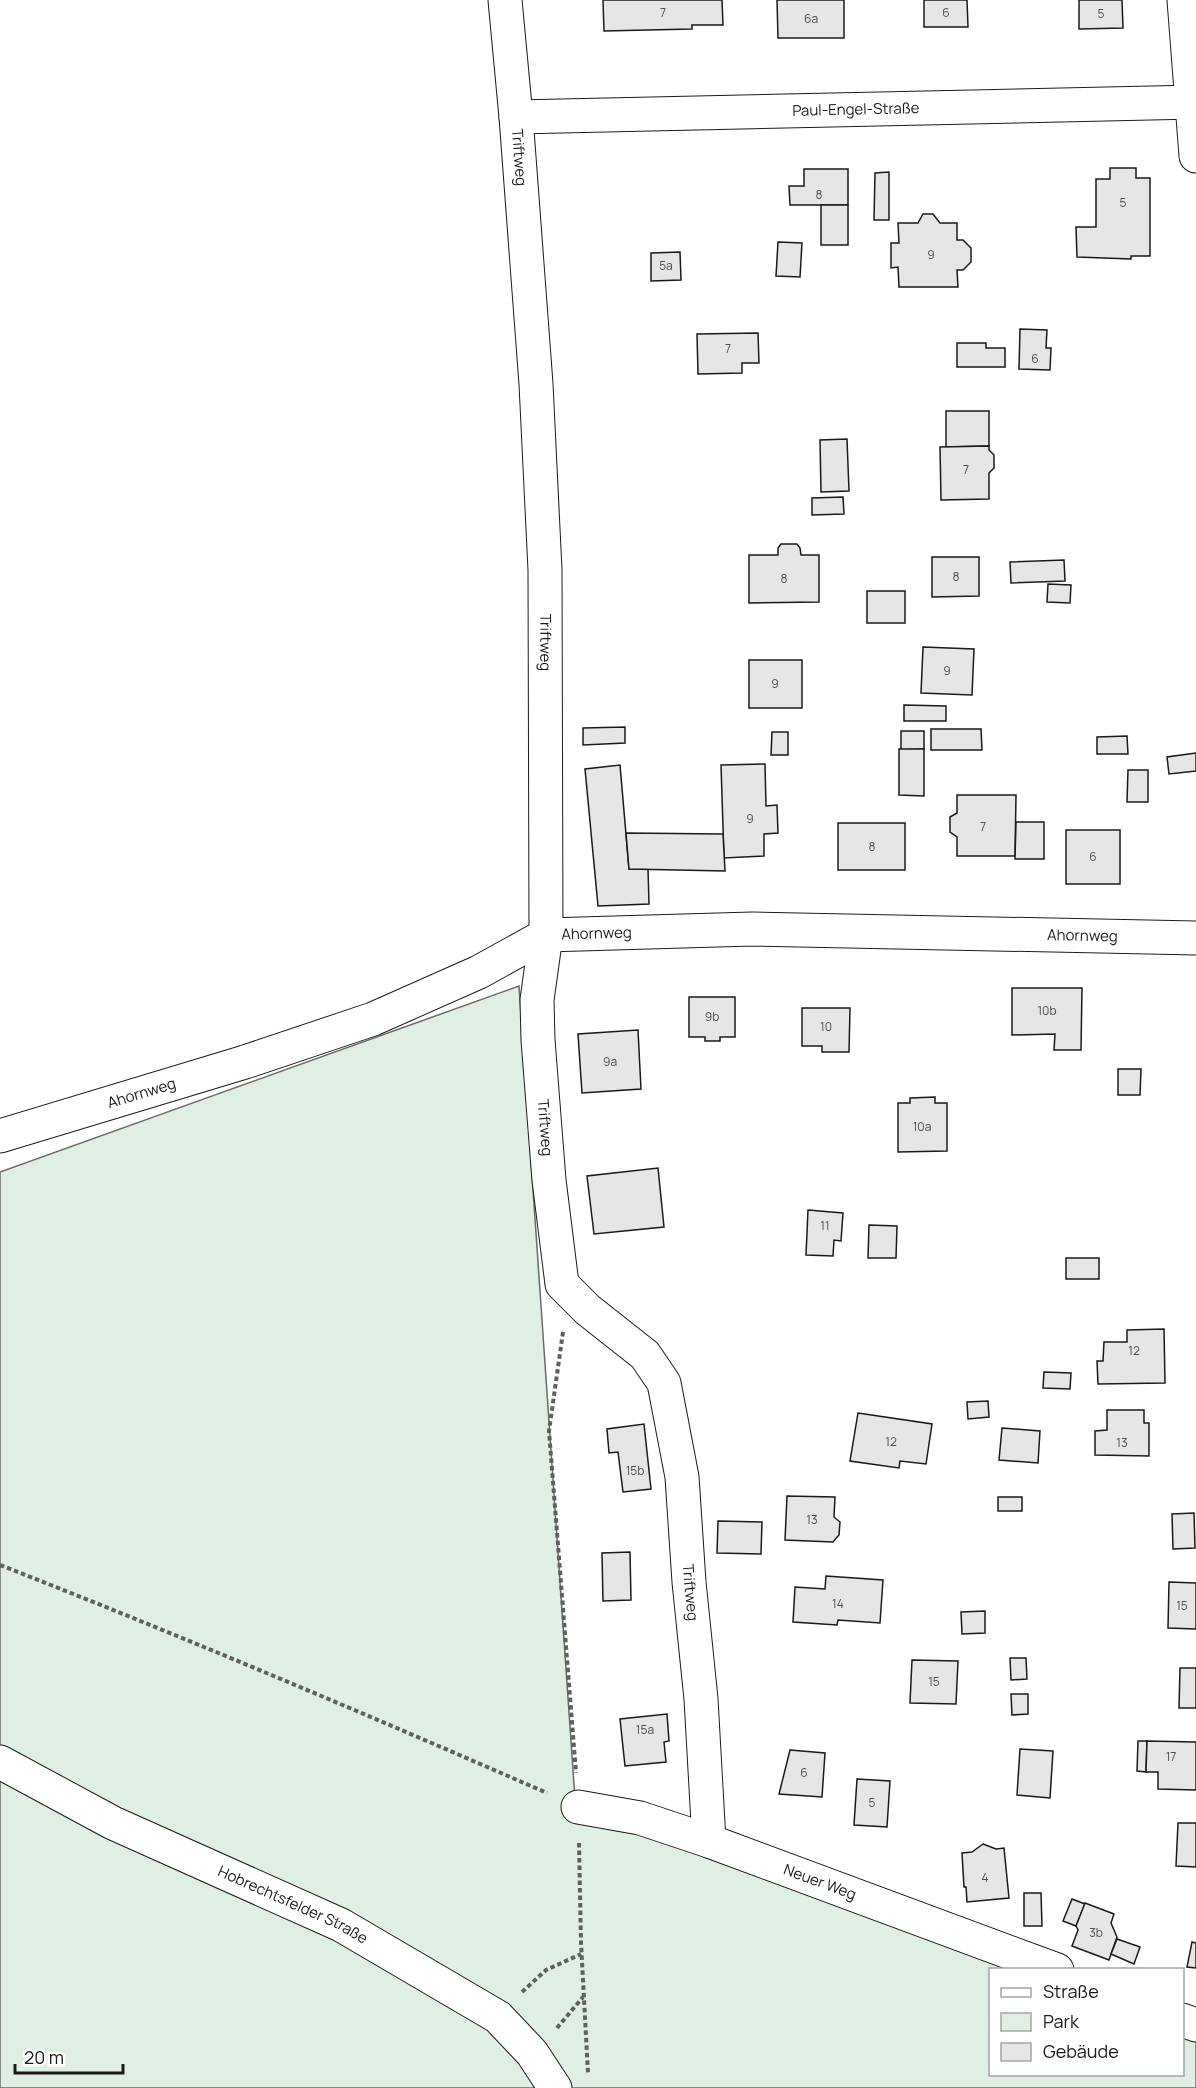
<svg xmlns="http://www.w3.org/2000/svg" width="1196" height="2088" font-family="Manrope,sans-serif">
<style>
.green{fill:#e0efe3;stroke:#6a6a6a;stroke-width:1.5}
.building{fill:#e6e6e6;stroke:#1a1a1a;stroke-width:1.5}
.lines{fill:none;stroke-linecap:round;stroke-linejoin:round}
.minor-casing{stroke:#1a1a1a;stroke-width:35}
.path{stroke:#5f5f5f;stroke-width:4;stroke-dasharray:4.5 3;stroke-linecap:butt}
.minor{stroke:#fff;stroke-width:33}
.labels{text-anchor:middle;stroke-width:4.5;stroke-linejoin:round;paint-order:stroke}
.number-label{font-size:12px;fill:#4d4d4d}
.street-label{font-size:15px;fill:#1a1a1a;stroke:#fff}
</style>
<rect width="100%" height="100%" fill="#fff"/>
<!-- green -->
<polygon class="green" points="519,986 576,1814 1056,1969 990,1970 990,2074 1182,2074 1183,2010 1196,2015 1196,2088 0,2088 0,1172"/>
<!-- building -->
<g class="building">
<polygon points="603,0 722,0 723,25 692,25 692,29 604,31"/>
<polygon points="777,0 844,0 844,38 778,38"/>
<polygon points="924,0 967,0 968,27 924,27"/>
<polygon points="1079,0 1122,0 1123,28 1079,29"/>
<polygon points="1110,168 1136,168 1136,178 1150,178 1150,256 1131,256 1131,259 1077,257 1076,227 1096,227 1096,179 1110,179"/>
<polygon points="804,169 848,169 848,205 790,205 789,186 804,186"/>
<polygon points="889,172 889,220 874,220 875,173"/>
<rect x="821" y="205" width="27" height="40"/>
<polygon points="923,214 933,214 940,223 957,223 957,240 963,240 971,248 971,262 963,270 957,270 958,287 899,287 898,267 891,268 891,243 899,243 898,223 918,223"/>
<polygon points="778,242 802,243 800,277 776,276"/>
<polygon points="680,252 681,280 651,281 651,253"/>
<polygon points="1020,329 1047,330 1046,348 1051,348 1050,370 1019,369"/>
<polygon points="758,333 759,363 742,363 742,373 698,374 697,334"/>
<polygon points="957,343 986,343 986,348 1005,348 1005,367 957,367"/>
<polygon points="946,411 989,411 989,446 946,447"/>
<polygon points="847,439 849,491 821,492 820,440"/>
<polygon points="989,446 989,450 994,455 994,468 989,473 989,499 941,500 940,447"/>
<polygon points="843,497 844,514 812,515 812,498"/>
<polygon points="781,544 797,544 800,548 801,555 819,555 819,602 749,603 749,555 778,555 778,548"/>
<polygon points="932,557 979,557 979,596 932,597"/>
<polygon points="1064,560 1065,581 1011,583 1010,562"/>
<polygon points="1048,584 1071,585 1070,603 1047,602"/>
<rect x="867" y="591" width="38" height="32"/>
<polygon points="923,647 974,649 972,695 921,693"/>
<rect x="749" y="660" width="53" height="48"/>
<polygon points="904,705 946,706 946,721 904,721"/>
<polygon points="625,727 625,743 583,745 583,728"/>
<polygon points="931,729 981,729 982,750 931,750"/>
<polygon points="901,731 924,731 924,749 901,750"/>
<polygon points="772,732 788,732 788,755 771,755"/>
<polygon points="1127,736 1128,754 1097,754 1097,737"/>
<polygon points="899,749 924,749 924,796 899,795"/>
<polygon points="1196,753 1196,771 1169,774 1167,757"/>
<polygon points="765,764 766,806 777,805 778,833 764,834 764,856 724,858 721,765"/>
<polygon points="620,765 629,869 648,869 649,904 598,906 585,769"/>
<polygon points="1128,770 1148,770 1148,802 1127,802"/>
<polygon points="957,795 1016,795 1015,856 957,856 957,837 950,832 950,817 957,813"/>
<polygon points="1016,822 1044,822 1044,859 1015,859"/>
<rect x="838" y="823" width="67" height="47"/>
<rect x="1066" y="830" width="54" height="54"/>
<polygon points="626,833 723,834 725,871 629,869"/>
<polygon points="1012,988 1082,988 1081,1050 1054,1050 1055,1034 1012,1035"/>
<polygon points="689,997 735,997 735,1037 720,1037 720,1041 705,1041 705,1037 689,1037"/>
<polygon points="802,1008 850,1008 849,1052 822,1052 822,1046 802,1046"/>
<polygon points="638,1030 641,1089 582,1093 578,1034"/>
<polygon points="1118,1069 1141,1069 1140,1095 1118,1095"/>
<polygon points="935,1097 935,1103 947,1103 947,1151 898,1152 898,1103 910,1103 910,1098"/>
<polygon points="658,1168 664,1227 594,1234 587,1176"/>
<polygon points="808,1210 843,1213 841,1241 834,1240 833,1256 806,1255"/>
<polygon points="869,1225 897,1226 896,1258 868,1258"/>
<rect x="1066" y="1258" width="33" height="21"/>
<polygon points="1164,1329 1165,1383 1098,1384 1097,1361 1103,1361 1104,1342 1127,1342 1127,1330"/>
<polygon points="1044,1372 1071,1373 1070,1389 1043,1388"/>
<polygon points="988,1401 989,1417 968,1419 967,1402"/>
<polygon points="1107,1410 1144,1410 1144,1423 1149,1423 1149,1456 1095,1455 1095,1431 1107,1430"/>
<polygon points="858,1413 932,1424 926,1464 900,1461 899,1468 850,1461"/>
<polygon points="644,1424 651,1489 623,1492 618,1452 609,1453 607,1429"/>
<polygon points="1002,1428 1040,1431 1038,1463 999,1460"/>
<polygon points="787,1496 835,1497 834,1517 840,1522 839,1535 833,1542 785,1540"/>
<rect x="998" y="1497" width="24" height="14"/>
<polygon points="1194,1513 1195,1548 1173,1549 1172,1514"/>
<polygon points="718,1521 762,1522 761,1554 717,1553"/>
<polygon points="630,1552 631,1600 603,1601 602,1553"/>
<polygon points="826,1576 883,1580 880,1623 838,1620 837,1625 793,1622 795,1587 825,1589"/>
<polygon points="1169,1582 1196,1583 1196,1629 1168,1628"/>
<polygon points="985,1611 985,1633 962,1634 961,1612"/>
<polygon points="1010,1658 1026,1658 1027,1679 1011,1680"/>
<polygon points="912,1660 958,1661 956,1704 910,1703"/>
<polygon points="1180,1668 1196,1668 1196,1708 1179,1708"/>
<polygon points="1011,1694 1028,1694 1028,1714 1012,1715"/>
<polygon points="667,1714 669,1741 664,1742 666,1762 625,1766 620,1719"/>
<polygon points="1138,1741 1147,1741 1146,1772 1137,1771"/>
<polygon points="1147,1741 1196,1742 1196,1790 1158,1789 1158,1772 1146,1772"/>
<polygon points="1020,1749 1053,1751 1050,1798 1017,1795"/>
<polygon points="790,1750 825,1753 822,1797 779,1794"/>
<polygon points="857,1779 890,1781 887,1827 854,1825"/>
<polygon points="1178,1823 1196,1823 1196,1867 1176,1866"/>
<polygon points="983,1844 996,1849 1004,1848 1009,1898 967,1902 966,1887 964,1887 962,1853 972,1852"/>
<polygon points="1024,1893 1041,1893 1042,1926 1024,1926"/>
<polygon points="1072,1899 1085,1904 1076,1926 1063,1921"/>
<polygon points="1085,1903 1114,1914 1111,1923 1117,1937 1109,1960 1072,1946 1078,1930 1076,1926"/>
<polygon points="1117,1939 1140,1947 1134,1964 1111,1954"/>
<polygon points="1192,1942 1196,1943 1196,1968 1187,1967"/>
</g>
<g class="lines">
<!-- minor casing -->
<g class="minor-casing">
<g id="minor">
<path id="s1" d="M505,0L516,117L536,384L545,570L546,935L537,1000L538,1040L549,1180L562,1284L588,1310L645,1355L664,1383L682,1477L689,1582L701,1699L709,1841"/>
<polyline points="1184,0 1196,156"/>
<path id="s2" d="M516,117L1196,102"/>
<path id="s3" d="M0,1136L245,1062L373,1019L479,972L546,935L752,929L1196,938"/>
<path id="s4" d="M0,1762L113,1823L341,1925L498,2017L532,2053L555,2088"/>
<path id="s5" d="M578,1807L640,1818L709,1841L1057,1970"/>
<polyline points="1182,2020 1196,2025"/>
</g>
</g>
<!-- path -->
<g class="path">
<polyline points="563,1332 549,1431 576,1773"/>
<path d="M0,1565C184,1637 366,1714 547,1793"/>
<polyline points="579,1843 581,1943 588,2073"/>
<polyline points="522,1992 546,1970 581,1954"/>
<polyline points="557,2028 583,1997"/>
</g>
<!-- minor -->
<use href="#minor" class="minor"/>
</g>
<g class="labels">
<!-- number labels -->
<g class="number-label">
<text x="663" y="17">7</text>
<text x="946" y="17">6</text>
<text x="1101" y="18">5</text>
<text x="811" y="23">6a</text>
<text x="819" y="199">8</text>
<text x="1123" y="207">5</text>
<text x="931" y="259">9</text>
<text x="666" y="270">5a</text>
<text x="728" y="353">7</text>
<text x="1035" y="363">6</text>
<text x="966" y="474">7</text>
<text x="956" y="581">8</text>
<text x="784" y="583">8</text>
<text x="947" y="675">9</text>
<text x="775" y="688">9</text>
<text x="750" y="823">9</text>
<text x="983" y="831">7</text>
<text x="872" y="851">8</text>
<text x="1093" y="861">6</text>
<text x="1047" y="1015">10b</text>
<text x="712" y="1021">9b</text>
<text x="826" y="1031">10</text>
<text x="610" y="1066">9a</text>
<text x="922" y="1131">10a</text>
<text x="825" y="1230">11</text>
<text x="1134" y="1355">12</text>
<text x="891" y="1446">12</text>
<text x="1122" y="1447">13</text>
<text x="635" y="1475">15b</text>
<text x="812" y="1524">13</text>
<text x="838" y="1608">14</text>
<text x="1182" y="1610">15</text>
<text x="934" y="1686">15</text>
<text x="645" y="1734">15a</text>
<text x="1171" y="1761">17</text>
<text x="804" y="1777">6</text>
<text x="872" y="1807">5</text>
<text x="985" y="1882">4</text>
<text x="1096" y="1937">3b</text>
</g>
<!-- street labels -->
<g class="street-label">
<text dy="5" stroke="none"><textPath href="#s2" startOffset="340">Paul-Engel-Straße</textPath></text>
<text dy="5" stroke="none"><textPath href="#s1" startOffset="158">Triftweg</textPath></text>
<text dy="5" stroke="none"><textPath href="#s1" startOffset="644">Triftweg</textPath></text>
<text dy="5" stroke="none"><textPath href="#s3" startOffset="634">Ahornweg</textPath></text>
<text dy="5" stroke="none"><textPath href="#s3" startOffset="1120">Ahornweg</textPath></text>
<text dy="5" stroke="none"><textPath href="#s3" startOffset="148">Ahornweg</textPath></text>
<text dy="5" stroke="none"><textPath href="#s1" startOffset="1130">Triftweg</textPath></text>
<text dy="5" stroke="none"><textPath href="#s1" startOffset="1642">Triftweg</textPath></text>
<text dy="5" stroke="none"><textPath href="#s5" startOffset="254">Neuer Weg</textPath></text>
<text dy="5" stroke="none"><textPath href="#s4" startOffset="326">Hobrechtsfelder Straße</textPath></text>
</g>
</g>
<!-- legend -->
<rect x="989" y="1968" width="195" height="108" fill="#ffffff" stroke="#a3a3a3" stroke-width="1.5"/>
<rect x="1001" y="1988" width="30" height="9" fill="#ffffff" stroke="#a3a3a3" stroke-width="1.5"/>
<text x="1043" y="1998" font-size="18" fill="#1a1a1a">Straße</text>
<rect x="1001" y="2013" width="30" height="18" fill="#e0efe3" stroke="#a3a3a3" stroke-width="1.5"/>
<text x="1043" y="2028" font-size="18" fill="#1a1a1a">Park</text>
<rect x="1001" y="2043" width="30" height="18" fill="#e6e6e6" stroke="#a3a3a3" stroke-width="1.5"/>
<text x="1043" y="2058" font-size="18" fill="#1a1a1a">Gebäude</text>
<!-- scale -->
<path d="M15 2064v9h108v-9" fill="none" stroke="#1a1a1a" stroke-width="3"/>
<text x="24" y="2064" font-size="18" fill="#1a1a1a" stroke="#ffffff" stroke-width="4.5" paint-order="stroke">20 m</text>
</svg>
